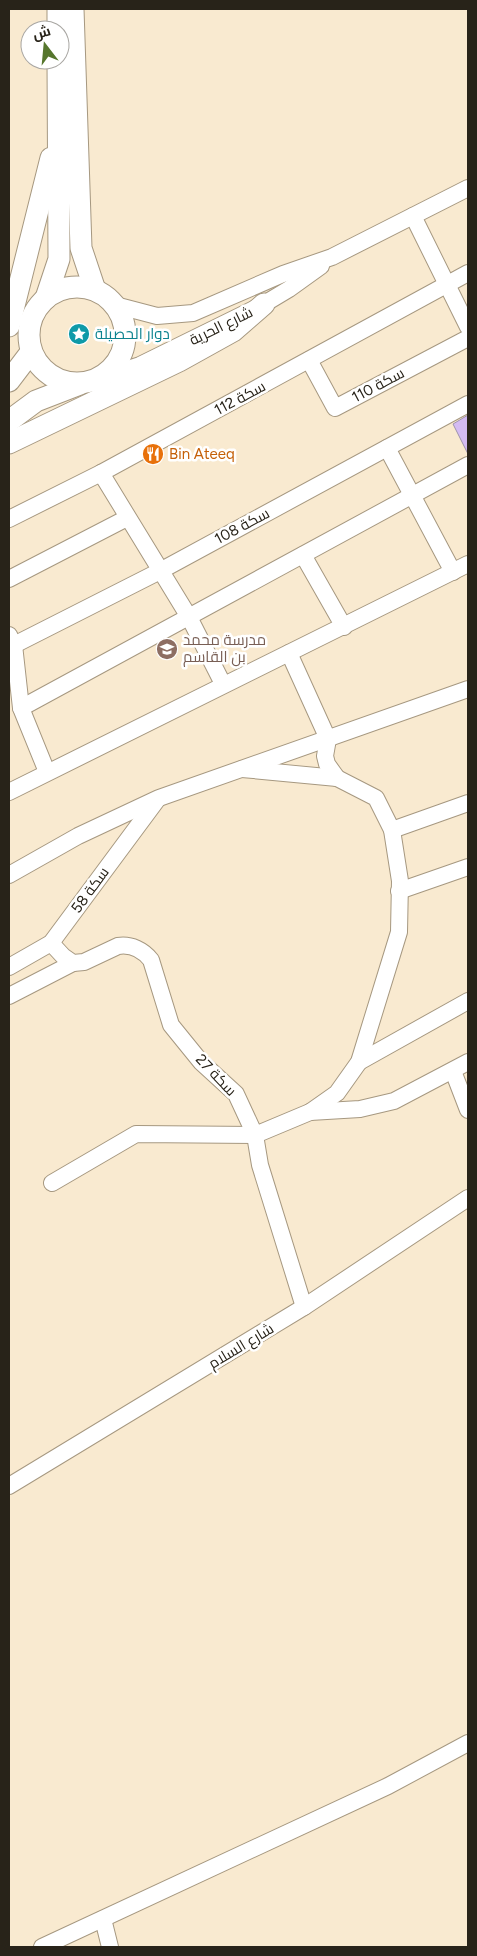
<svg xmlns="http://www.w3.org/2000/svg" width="477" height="1956" font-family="Figtree,Cairo,sans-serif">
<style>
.building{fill:#d4bbf3;stroke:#9e94ac}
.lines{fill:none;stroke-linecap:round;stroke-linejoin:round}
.minor-casing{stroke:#a69880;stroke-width:18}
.major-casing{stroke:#a69880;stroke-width:23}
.minor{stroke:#fff;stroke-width:16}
.major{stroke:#fff;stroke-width:21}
.labels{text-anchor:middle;stroke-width:5;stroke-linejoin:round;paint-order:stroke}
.street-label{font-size:15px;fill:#282319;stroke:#fff}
.culture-label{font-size:15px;fill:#0d838f;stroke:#fff;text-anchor:start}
.food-label{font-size:15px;fill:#c56008;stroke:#fff;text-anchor:start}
.education-label{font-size:15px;fill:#785e54;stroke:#fff;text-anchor:start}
</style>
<rect width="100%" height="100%" fill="#f9ead0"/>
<!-- building -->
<polygon class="building" points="468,415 468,454 453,424"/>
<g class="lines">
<!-- minor casing -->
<g class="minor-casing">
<g id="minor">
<polyline points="413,216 468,327"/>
<polyline points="115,305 157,316 193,313 283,274 332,257 468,188"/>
<polyline points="309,360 335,408 468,338"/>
<polyline points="100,378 140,365 264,304 289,289 321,266"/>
<polyline points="387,448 453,572"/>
<polyline points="101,473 189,617 223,684"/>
<polyline points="9,519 101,473 468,273"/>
<polyline points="303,555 344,627"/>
<polyline points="9,579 127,518"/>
<polyline points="9,635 14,645 21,708 47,772"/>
<polyline points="14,645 160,571 468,404"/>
<polyline points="289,653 328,739 325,756 327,764 337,778"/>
<polyline points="21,708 468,465"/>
<polyline points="9,792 468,564"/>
<polyline points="392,830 468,803"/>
<polyline points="9,875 78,836 159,798 468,689"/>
<polyline points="399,891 468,867"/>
<path d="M51,943L63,956L73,963L84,962L118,946C131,944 143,950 151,960L171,1025L201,1062L236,1094L255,1135L260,1165L304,1307"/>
<polyline points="9,967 51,943 157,800"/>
<polyline points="9,996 73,963"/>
<polyline points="359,1062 468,1001"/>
<polyline points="453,1071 468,1110"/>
<polyline points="310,1112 360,1109 394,1101 468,1062"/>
<polyline points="52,1183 136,1134 255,1135 310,1112 337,1093 359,1062 399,932 400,881 392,830 376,798 337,778 242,769"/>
<polyline points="9,1486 304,1307 468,1198"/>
<polyline points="103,1919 110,1947"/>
<polyline points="42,1947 388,1786 468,1743"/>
</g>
</g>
<!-- major casing -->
<g class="major-casing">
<g id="major">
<polyline points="58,9 58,30"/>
<polyline points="73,9 81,248 95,290"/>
<circle cx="77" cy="335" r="48"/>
<polyline points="46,298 59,259 58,60"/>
<polyline points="9,326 51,158"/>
<polyline points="9,381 31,352"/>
<polyline points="9,421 36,401 80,384"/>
<polyline points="9,443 179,361 233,331 264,304"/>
</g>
</g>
<!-- minor -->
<use href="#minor" class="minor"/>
<!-- major -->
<use href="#major" class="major"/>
</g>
<!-- icons -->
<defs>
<g id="sight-disc" transform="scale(1.125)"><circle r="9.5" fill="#0f9aa8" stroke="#fff"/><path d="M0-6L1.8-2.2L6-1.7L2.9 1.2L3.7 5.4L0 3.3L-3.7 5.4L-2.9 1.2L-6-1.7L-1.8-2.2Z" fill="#fff"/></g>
<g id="restaurant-disc" transform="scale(1.125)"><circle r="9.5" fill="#e8710a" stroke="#fff"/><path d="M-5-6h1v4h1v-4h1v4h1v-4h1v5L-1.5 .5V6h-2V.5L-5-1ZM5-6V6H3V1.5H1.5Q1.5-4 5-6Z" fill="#fff"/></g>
<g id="university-disc" transform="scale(1.125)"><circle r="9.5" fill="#8d6e63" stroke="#fff"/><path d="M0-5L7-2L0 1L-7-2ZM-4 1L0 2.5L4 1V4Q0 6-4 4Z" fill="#fff"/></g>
</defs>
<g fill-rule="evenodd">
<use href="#sight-disc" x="79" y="334"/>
<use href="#restaurant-disc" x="153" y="454"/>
<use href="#university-disc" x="167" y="649"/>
</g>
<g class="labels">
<!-- street labels -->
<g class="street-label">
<text transform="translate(221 326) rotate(-26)" y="5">شارع الحرية</text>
<text transform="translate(378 385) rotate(-28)" y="5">سكة 110</text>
<text transform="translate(240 398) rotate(-28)" y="5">سكة 112</text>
<text transform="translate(242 526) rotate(-28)" y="5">سكة 108</text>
<text transform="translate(90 890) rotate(-54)" y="5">سكة 58</text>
<text transform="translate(216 1075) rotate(46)" y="5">سكة 27</text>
<text transform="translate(241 1346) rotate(-31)" y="5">شارع السلام</text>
</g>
<!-- culture labels -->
<g class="culture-label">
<text x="95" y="339">دوار الحصيلة</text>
</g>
<!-- food labels -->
<g class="food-label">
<text x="169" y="459">Bin Ateeq</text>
</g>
<!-- education labels -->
<g class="education-label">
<text x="183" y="645">مدرسة محمد<tspan x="183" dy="17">بن القاسم</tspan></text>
</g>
</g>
<!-- border -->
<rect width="477" height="1956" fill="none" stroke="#282319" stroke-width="20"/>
<!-- north arrow -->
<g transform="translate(45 45) rotate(344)"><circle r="24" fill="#ffffff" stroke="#a9a7a3"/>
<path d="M0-4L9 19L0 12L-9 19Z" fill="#56762d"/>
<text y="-8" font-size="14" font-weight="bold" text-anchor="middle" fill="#282319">ش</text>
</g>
</svg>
